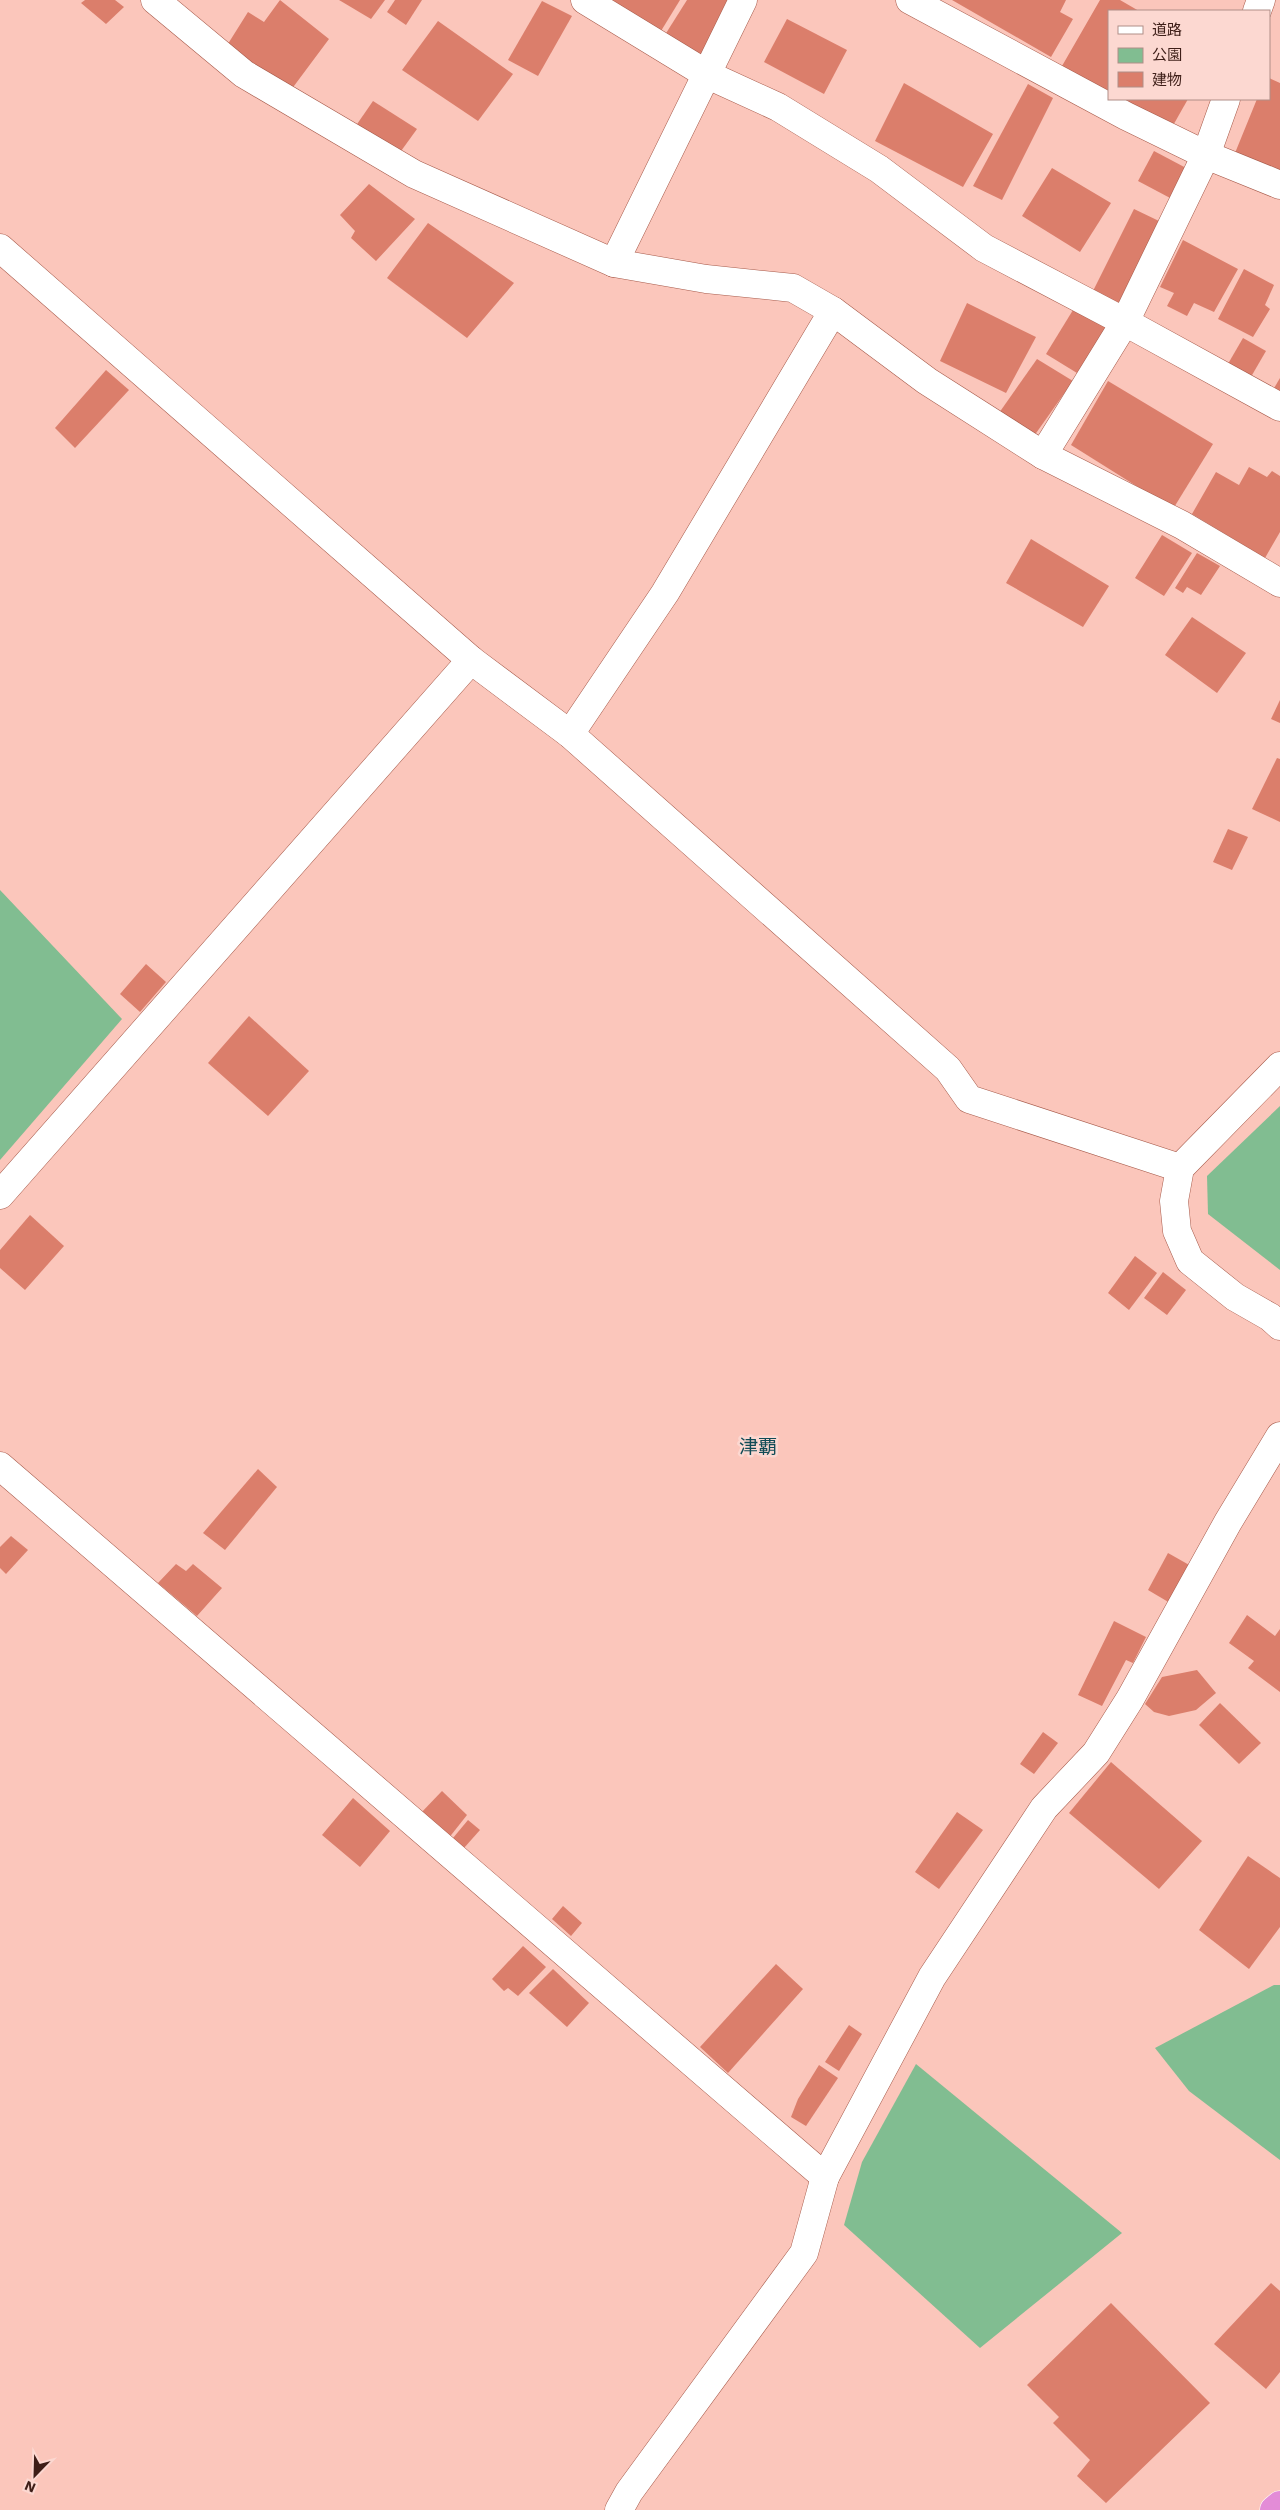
<svg xmlns="http://www.w3.org/2000/svg" width="1280" height="2510" font-family="'Work Sans','Noto Sans JP',sans-serif">
<style>
.green{fill:#81bd91}
.building{fill:#db7e6b}
.lines{fill:none;stroke-linecap:round;stroke-linejoin:round}
.minor-casing{stroke:#a75b4b;stroke-width:29}
.trunk-casing{stroke:#fff;stroke-width:29}
.minor{stroke:#fff;stroke-width:28}
.trunk{stroke:#e38cd7;stroke-width:28}
.labels{text-anchor:middle;stroke-width:5;stroke-linejoin:round;paint-order:stroke}
.quarter-label{font-size:19px;fill:#104b56;stroke:#fcd8d1}
</style>
<rect width="100%" height="100%" fill="#fbc6bb"/>
<!-- green -->
<g class="green">
<polygon points="0,890 122,1019 0,1160"/>
<polygon points="1280,1106 1280,1270 1208,1214 1207,1176"/>
<polygon points="1274,1985 1280,1985 1280,2160 1189,2091 1155,2048"/>
<polygon points="916,2064 1122,2233 980,2348 844,2225 862,2162"/>
</g>
<!-- building -->
<g class="building">
<polygon points="85,0 115,0 124,7 106,24 81,3"/>
<polygon points="280,0 329,39 291,90 226,47 248,12 264,22"/>
<polygon points="339,0 385,0 371,19"/>
<polygon points="395,0 422,0 406,25 387,12"/>
<polygon points="608,0 680,0 661,31"/>
<polygon points="687,0 733,0 707,58 663,38"/>
<polygon points="952,0 1066,0 1060,12 1073,19 1051,57"/>
<polygon points="1100,0 1120,0 1139,11 1109,11 1109,93 1062,66"/>
<polygon points="542,1 572,16 538,76 508,60"/>
<polygon points="787,19 847,50 824,94 764,62"/>
<polygon points="438,21 513,74 478,121 402,70"/>
<polygon points="1269,78 1280,83 1280,172 1235,153 1257,99 1269,99"/>
<polygon points="904,83 993,134 963,187 875,141"/>
<polygon points="1028,84 1053,98 1002,200 973,186"/>
<polygon points="1119,99 1188,99 1171,129"/>
<polygon points="373,101 417,129 396,158 353,130"/>
<polygon points="1154,151 1188,169 1172,199 1138,181"/>
<polygon points="1052,168 1111,203 1080,252 1022,216"/>
<polygon points="369,184 415,219 376,261 351,238 355,231 340,215"/>
<polygon points="1134,209 1159,221 1118,306 1093,291"/>
<polygon points="428,223 514,283 467,338 387,278"/>
<polygon points="1183,240 1238,269 1214,312 1194,303 1187,316 1167,306 1174,293 1160,287"/>
<polygon points="1244,269 1274,285 1265,305 1270,309 1253,337 1218,319"/>
<polygon points="967,303 1036,337 1006,393 940,361"/>
<polygon points="1073,310 1106,328 1077,373 1046,354"/>
<polygon points="1243,338 1266,351 1248,382 1225,369"/>
<polygon points="1037,359 1073,381 1034,436 999,413"/>
<polygon points="106,370 129,390 75,448 55,428"/>
<polygon points="1280,378 1280,401 1270,395"/>
<polygon points="1108,381 1213,444 1173,509 1071,445"/>
<polygon points="1249,467 1267,477 1272,471 1280,476 1280,532 1265,558 1192,514 1216,472 1239,485"/>
<polygon points="1162,535 1192,553 1164,596 1135,578"/>
<polygon points="1031,539 1109,586 1083,627 1006,583"/>
<polygon points="1197,553 1220,566 1201,595 1187,587 1183,593 1175,588"/>
<polygon points="1192,617 1246,653 1217,693 1165,655"/>
<polygon points="1280,700 1280,723 1271,719"/>
<polygon points="1277,758 1280,759 1280,822 1252,809"/>
<polygon points="1228,829 1248,837 1232,870 1213,862"/>
<polygon points="146,964 166,982 140,1012 120,994"/>
<polygon points="249,1016 309,1071 268,1116 208,1063"/>
<polygon points="30,1215 64,1246 25,1290 0,1268 0,1250"/>
<polygon points="1135,1256 1157,1273 1129,1310 1108,1293"/>
<polygon points="1163,1272 1186,1290 1167,1315 1144,1298"/>
<polygon points="258,1469 277,1487 225,1550 203,1533"/>
<polygon points="11,1536 28,1550 6,1574 0,1568 0,1547"/>
<polygon points="1168,1553 1191,1566 1170,1603 1148,1590"/>
<polygon points="176,1564 186,1571 193,1564 222,1588 197,1616 158,1583"/>
<polygon points="1247,1615 1275,1636 1280,1629 1280,1692 1248,1668 1254,1661 1229,1643"/>
<polygon points="1114,1621 1146,1637 1133,1663 1126,1660 1102,1706 1078,1695"/>
<polygon points="1197,1670 1216,1693 1196,1710 1169,1716 1154,1712 1145,1704 1162,1677"/>
<polygon points="1220,1703 1261,1743 1239,1764 1199,1725"/>
<polygon points="1043,1732 1058,1743 1034,1774 1020,1764"/>
<polygon points="1111,1762 1202,1841 1159,1889 1069,1813"/>
<polygon points="442,1791 467,1815 448,1839 419,1815"/>
<polygon points="353,1798 390,1831 360,1867 322,1835"/>
<polygon points="957,1812 983,1830 939,1889 915,1872"/>
<polygon points="468,1820 480,1830 464,1848 453,1838"/>
<polygon points="1248,1856 1280,1878 1280,1927 1249,1969 1199,1930"/>
<polygon points="563,1906 582,1923 571,1936 552,1919"/>
<polygon points="523,1946 546,1967 518,1996 508,1988 504,1991 492,1979"/>
<polygon points="776,1964 803,1989 728,2073 700,2047"/>
<polygon points="553,1969 589,2003 567,2027 529,1993"/>
<polygon points="849,2025 862,2034 839,2071 825,2062"/>
<polygon points="819,2065 838,2078 806,2126 791,2117 798,2099"/>
<polygon points="1271,2283 1280,2291 1280,2372 1266,2389 1214,2344"/>
<polygon points="1111,2303 1210,2403 1106,2503 1077,2476 1090,2460 1053,2423 1059,2417 1027,2385"/>
</g>
<g class="lines">
<!-- minor casing -->
<g class="minor-casing">
<g id="minor">
<polyline points="155,0 244,74 414,174 614,263 706,279 793,288 833,311 927,381 1043,455 1182,525 1280,583"/>
<polyline points="585,0 708,75 778,107 879,169 984,248 1125,322 1280,407"/>
<polyline points="910,0 1126,116 1206,155 1280,185"/>
<polyline points="1257,11 1261,0"/>
<polyline points="0,248 471,660 570,734 948,1069 969,1099 1180,1168"/>
<polyline points="614,263 743,0"/>
<polyline points="1043,455 1125,322 1206,155 1226,99"/>
<polyline points="570,734 665,593 833,311"/>
<polyline points="1280,1066 1180,1168 1174,1201 1177,1231 1190,1261 1235,1297 1270,1317 1280,1326"/>
<polyline points="0,1195 471,660"/>
<polyline points="0,1466 825,2177"/>
<polyline points="619,2510 629,2492 804,2253 825,2177 932,1977 1044,1808 1096,1753 1130,1699 1228,1522 1280,1436"/>
</g>
</g>
<!-- trunk casing -->
<g class="trunk-casing">
<polyline id="trunk" points="1274,2510 1280,2505"/>
</g>
<!-- minor -->
<use href="#minor" class="minor"/>
<!-- trunk -->
<use href="#trunk" class="trunk"/>
</g>
<g class="labels">
<!-- quarter labels -->
<g class="quarter-label">
<text x="758" y="1453">津覇</text>
</g>
</g>
<!-- legend -->
<rect x="1108" y="10" width="162" height="90" fill="#fcd8d1" stroke="#b08e87"/>
<rect x="1118" y="26" width="25" height="8" fill="#ffffff" stroke="#b08e87"/>
<text x="1152" y="35" font-size="15" fill="#3e1e18">道路</text>
<rect x="1118" y="48" width="25" height="15" fill="#81bd91" stroke="#b08e87"/>
<text x="1152" y="60" font-size="15" fill="#3e1e18">公園</text>
<rect x="1118" y="72" width="25" height="15" fill="#db7e6b" stroke="#b08e87"/>
<text x="1152" y="85" font-size="15" fill="#3e1e18">建物</text>
<!-- north arrow -->
<g transform="translate(35 2475) rotate(203)" stroke="#fcd8d1" stroke-width="4" paint-order="stroke">
<path d="M0-4L9 19L0 12L-9 19Z" fill="#3e1e18"/>
<text y="-8" font-size="14" font-weight="bold" text-anchor="middle" fill="#3e1e18">N</text>
</g>
</svg>
